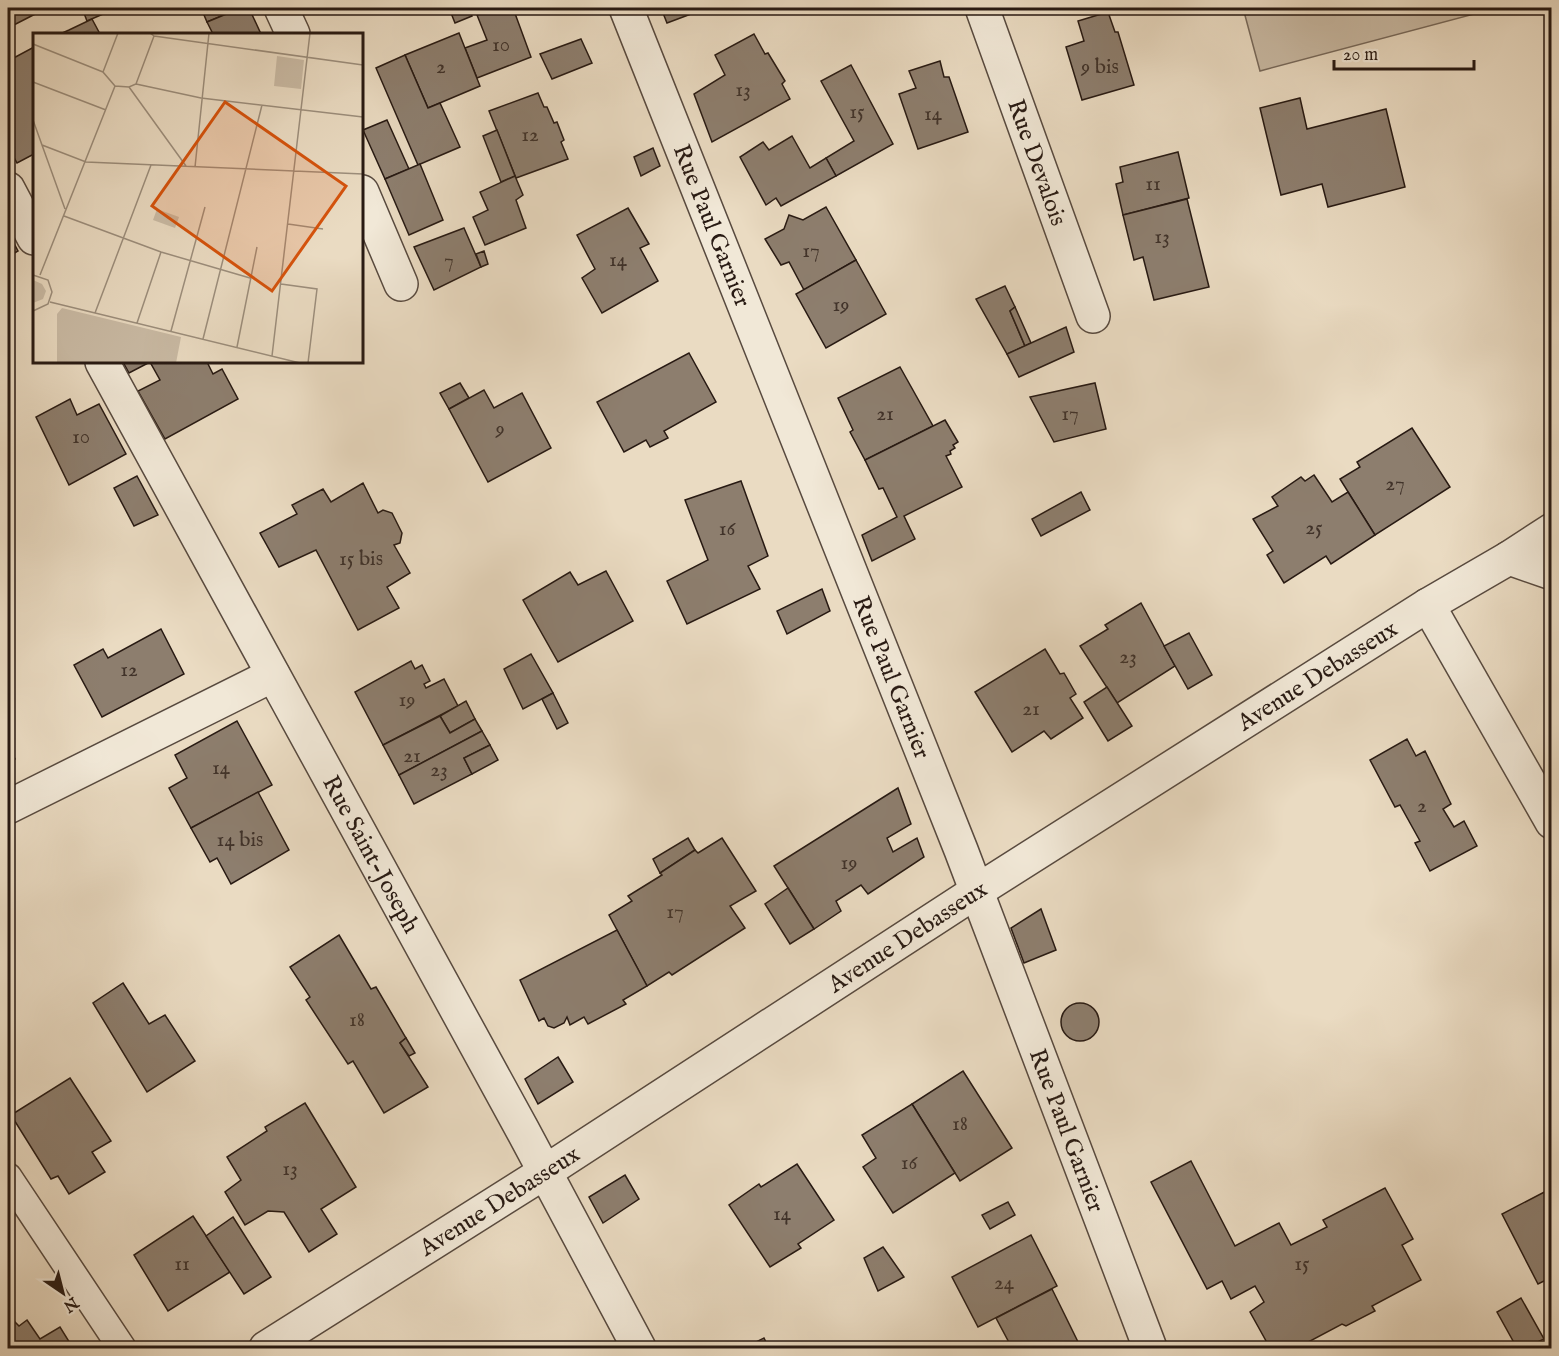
<svg xmlns="http://www.w3.org/2000/svg" width="1559" height="1356" font-family="'IM FELL English',serif">
<style>
.green{fill:#c9baa4;stroke:#786a5c;stroke-width:1.5}
.building{fill:#8d7e6e;stroke:#281a13;stroke-width:1.5}
.lines{fill:none;stroke-linecap:round;stroke-linejoin:round}
.lane-casing{stroke:#584a3f;stroke-width:30}
.street-casing{stroke:#584a3f;stroke-width:36}
.lane{stroke:#f1e8d7;stroke-width:27}
.street{stroke:#f1e8d7;stroke-width:33}
.labels{text-anchor:middle;stroke-width:6;stroke-linejoin:round;paint-order:stroke}
.number-label{font-size:21px;fill:#41332a}
.street-label{font-size:24px;fill:#281a13;stroke:#f1e8d7}
.inset-road{fill:none;stroke:#9c8e7c;stroke-width:1.5}
.view{fill:#d5530d;fill-opacity:0.15;stroke:#d5530d;stroke-width:3}
.inset-edge{fill:none;stroke:#281a13;stroke-width:3}
</style>
<rect width="100%" height="100%" fill="#eadbc2"/>
<filter id="stains"><feTurbulence type="fractalNoise" baseFrequency=".00333" numOctaves="4"/><feColorMatrix values="0 0 0 0 .2 0 0 0 0 .09 0 0 0 0 .02 0 0 0 .5 -.17"/></filter>
<radialGradient id="worn" r=".72"><stop offset=".6" stop-color="#630" stop-opacity="0"/><stop offset="1" stop-color="#630" stop-opacity=".3"/></radialGradient>
<!-- green -->
<polygon class="green" points="1243,8 1493,8 1493,9 1260,71"/>
<!-- building -->
<g class="building">
<polygon points="8,8 47,8 8,28"/>
<polygon points="82,8 117,8 87,21"/>
<polygon points="201,8 241,8 207,22"/>
<polygon points="241,8 249,8 261,34 213,34 207,22"/>
<polygon points="449,8 469,8 472,16 455,23"/>
<polygon points="496,8 513,8 531,57 477,78 465,48 487,40 477,15"/>
<polygon points="661,8 707,8 667,23"/>
<polygon points="1500,8 1526,8 1501,13"/>
<polygon points="1108,12 1115,32 1118,32 1134,85 1082,100 1066,47 1084,41 1078,21"/>
<polygon points="92,19 100,34 60,34 69,30"/>
<polygon points="459,33 480,86 428,108 405,55"/>
<polygon points="754,34 765,54 768,53 785,81 782,84 790,99 712,142 694,94 725,75 715,55"/>
<polygon points="581,39 592,63 552,79 540,54"/>
<polygon points="34,47 34,154 17,163 8,146 8,61"/>
<polygon points="405,55 428,108 440,103 460,147 418,165 376,68"/>
<polygon points="940,61 944,77 949,77 968,132 918,149 899,94 916,88 909,71"/>
<polygon points="851,65 893,144 836,176 826,158 854,141 821,81"/>
<polygon points="538,93 544,107 547,107 554,123 557,122 564,140 561,142 568,159 516,178 489,111"/>
<polygon points="1300,98 1307,129 1386,109 1405,187 1328,207 1322,184 1281,195 1260,108"/>
<polygon points="387,120 409,169 385,179 363,130"/>
<polygon points="497,130 515,176 501,182 483,136"/>
<polygon points="792,136 810,168 826,158 836,176 781,206 776,198 766,205 740,157 763,142 769,150"/>
<polygon points="653,148 660,166 641,176 634,157"/>
<polygon points="1178,152 1189,198 1123,215 1116,184 1123,182 1120,167"/>
<polygon points="420,164 443,220 409,235 385,179"/>
<polygon points="515,176 523,195 516,200 526,228 485,245 473,217 488,210 480,192"/>
<polygon points="1187,199 1209,287 1154,300 1143,257 1134,260 1123,215"/>
<polygon points="826,207 856,260 804,290 789,262 781,265 765,239 784,229 789,215 803,220"/>
<polygon points="628,208 649,244 640,248 658,281 602,313 582,278 595,269 577,235"/>
<polygon points="464,228 481,267 434,290 414,247"/>
<polygon points="8,232 18,251 8,257"/>
<polygon points="484,251 488,264 481,267 476,254"/>
<polygon points="856,260 886,314 826,348 796,294"/>
<polygon points="1005,286 1015,307 1010,311 1025,346 1007,354 976,299"/>
<polygon points="1015,307 1031,343 1025,346 1010,311"/>
<polygon points="1066,327 1074,352 1019,377 1007,354"/>
<polygon points="689,353 716,402 664,431 668,438 650,447 646,440 624,452 597,402"/>
<polygon points="123,362 150,362 129,373"/>
<polygon points="150,362 207,362 213,374 222,369 238,399 165,439 138,391 160,380"/>
<polygon points="900,367 933,426 865,460 850,432 853,430 838,398"/>
<polygon points="460,383 469,398 449,409 440,393"/>
<polygon points="1095,383 1106,429 1054,442 1030,397"/>
<polygon points="484,390 494,408 522,393 551,448 488,482 449,409"/>
<polygon points="70,399 77,415 99,404 126,454 69,485 36,417"/>
<polygon points="945,420 958,442 953,445 955,448 950,451 951,454 946,456 962,487 904,516 915,539 872,561 862,535 897,517 883,488 879,489 865,460"/>
<polygon points="1412,428 1450,487 1375,535 1340,479 1360,467 1357,462"/>
<polygon points="1314,475 1332,502 1348,492 1375,535 1331,564 1326,556 1284,583 1267,555 1273,551 1253,519 1278,506 1272,497 1301,477 1305,481"/>
<polygon points="137,476 158,515 134,526 114,488"/>
<polygon points="741,481 768,556 748,566 760,589 687,624 667,581 708,560 685,500"/>
<polygon points="363,483 378,513 383,510 392,513 402,533 400,543 394,545 410,573 387,587 399,608 358,630 316,550 279,567 260,533 297,514 292,505 323,489 331,502"/>
<polygon points="1081,492 1090,510 1041,536 1032,519"/>
<polygon points="606,571 633,621 558,662 523,600 570,572 578,585"/>
<polygon points="822,589 830,611 787,634 777,611"/>
<polygon points="1141,603 1175,666 1117,703 1080,646 1108,629 1105,625"/>
<polygon points="161,629 184,674 102,717 74,665 103,649 108,658"/>
<polygon points="1189,633 1212,675 1188,689 1164,646"/>
<polygon points="1045,649 1060,674 1064,673 1076,694 1070,698 1083,718 1051,739 1044,731 1012,752 975,692"/>
<polygon points="531,654 553,693 523,709 504,669"/>
<polygon points="411,661 415,669 422,665 430,681 424,684 426,688 444,679 458,706 383,745 355,692"/>
<polygon points="1107,687 1132,726 1108,741 1084,702"/>
<polygon points="553,693 568,723 557,729 542,699"/>
<polygon points="466,701 475,719 450,733 440,716"/>
<polygon points="440,716 450,733 475,719 482,731 399,775 383,745"/>
<polygon points="237,721 272,785 191,828 169,788 187,778 175,755"/>
<polygon points="482,731 490,745 464,758 472,774 414,804 399,775"/>
<polygon points="1407,739 1416,756 1425,751 1451,804 1443,809 1454,827 1464,821 1477,846 1430,871 1415,843 1420,841 1400,805 1395,807 1370,760"/>
<polygon points="8,744 15,759 8,763"/>
<polygon points="490,745 498,760 472,774 464,758"/>
<polygon points="898,788 911,824 887,838 893,852 917,838 924,857 868,894 861,885 836,901 841,911 814,929 774,866"/>
<polygon points="258,792 289,850 231,884 217,858 210,862 191,828"/>
<polygon points="688,838 695,850 660,873 653,859"/>
<polygon points="722,838 756,891 730,906 745,928 672,975 669,972 647,986 609,915 632,901 628,896 662,875 660,873 695,850 698,853"/>
<polygon points="788,888 814,929 790,944 765,904"/>
<polygon points="1041,909 1056,950 1024,963 1011,928"/>
<polygon points="617,930 647,986 623,1000 626,1004 588,1024 584,1017 570,1025 567,1017 564,1023 554,1028 548,1026 544,1018 539,1021 520,980"/>
<polygon points="339,935 371,989 376,987 406,1038 400,1043 428,1087 384,1113 353,1061 348,1064 306,1000 310,997 290,967"/>
<polygon points="123,983 149,1024 165,1015 195,1061 147,1092 93,1003"/>
<circle cx="1080" cy="1022" r="19"/>
<polygon points="406,1038 415,1053 409,1056 400,1043"/>
<polygon points="558,1057 573,1082 538,1104 525,1079"/>
<polygon points="963,1071 1012,1148 960,1181 912,1104"/>
<polygon points="70,1078 111,1141 92,1152 105,1172 69,1194 58,1176 51,1179 11,1115"/>
<polygon points="305,1103 356,1187 321,1209 337,1234 309,1252 284,1212 268,1211 245,1225 225,1192 241,1180 227,1157 267,1131 265,1127"/>
<polygon points="912,1104 955,1173 893,1213 863,1167 876,1158 862,1135"/>
<polygon points="1191,1161 1235,1246 1279,1223 1291,1245 1327,1227 1323,1220 1385,1188 1413,1239 1402,1245 1421,1280 1372,1306 1375,1311 1346,1326 1342,1324 1297,1348 1270,1348 1250,1312 1264,1302 1255,1286 1231,1299 1222,1281 1207,1289 1151,1182"/>
<polygon points="797,1164 834,1220 798,1244 801,1248 770,1267 729,1205 759,1184 761,1187"/>
<polygon points="625,1175 639,1199 603,1223 589,1197"/>
<polygon points="1552,1188 1552,1277 1538,1284 1502,1214"/>
<polygon points="1008,1202 1015,1215 990,1229 982,1215"/>
<polygon points="193,1216 230,1272 168,1311 134,1255"/>
<polygon points="233,1217 271,1277 244,1294 206,1236"/>
<polygon points="1031,1235 1057,1286 978,1327 952,1277"/>
<polygon points="883,1247 904,1277 878,1291 864,1258"/>
<polygon points="1052,1289 1081,1348 1012,1348 996,1318"/>
<polygon points="1521,1298 1544,1339 1525,1348 1517,1348 1497,1312"/>
<polygon points="27,1320 40,1339 60,1327 73,1348 8,1348 8,1327 15,1322 19,1326"/>
<polygon points="764,1338 769,1348 744,1348"/>
</g>
<g class="lines">
<!-- lane casing -->
<g class="lane-casing">
<polyline id="lane" points="8,1177 122,1348"/>
</g>
<!-- street casing -->
<g class="street-casing">
<g id="street">
<polyline points="281,8 293,34"/>
<path id="s1" d="M626,8L961,850L1150,1348"/>
<path id="s2" d="M982,8L1093,316"/>
<polyline points="8,189 34,238"/>
<polyline points="362,192 401,284"/>
<path id="s3" d="M102,362L522,1129L639,1348"/>
<polyline points="1509,558 1552,573"/>
<polyline points="1428,605 1552,822"/>
<polyline points="8,807 273,675"/>
<path id="s4" d="M266,1348L545,1172L977,891L1428,605L1509,558L1552,530"/>
</g>
</g>
<!-- lane -->
<use href="#lane" class="lane"/>
<!-- street -->
<use href="#street" class="street"/>
</g>
<g class="labels">
<!-- number labels -->
<g class="number-label">
<text x="501" y="51">10</text>
<text x="441" y="73">2</text>
<text x="1100" y="73">9 bis</text>
<text x="743" y="96">13</text>
<text x="857" y="118">15</text>
<text x="933" y="120">14</text>
<text x="530" y="141">12</text>
<text x="1153" y="190">11</text>
<text x="1162" y="243">13</text>
<text x="811" y="257">17</text>
<text x="618" y="266">14</text>
<text x="449" y="267">7</text>
<text x="841" y="311">19</text>
<text x="885" y="420">21</text>
<text x="1070" y="420">17</text>
<text x="500" y="435">9</text>
<text x="81" y="443">10</text>
<text x="1395" y="490">27</text>
<text x="1314" y="534">25</text>
<text x="727" y="535">16</text>
<text x="361" y="565">15 bis</text>
<text x="1128" y="663">23</text>
<text x="129" y="676">12</text>
<text x="407" y="706">19</text>
<text x="1031" y="715">21</text>
<text x="412" y="762">21</text>
<text x="221" y="774">14</text>
<text x="439" y="776">23</text>
<text x="1422" y="812">2</text>
<text x="240" y="846">14 bis</text>
<text x="849" y="869">19</text>
<text x="675" y="918">17</text>
<text x="357" y="1026">18</text>
<text x="960" y="1130">18</text>
<text x="909" y="1169">16</text>
<text x="290" y="1175">13</text>
<text x="782" y="1220">14</text>
<text x="182" y="1270">11</text>
<text x="1302" y="1270">15</text>
<text x="1004" y="1289">24</text>
</g>
<!-- street labels -->
<g class="street-label">
<text dy="8" stroke="none"><textPath href="#s2" startOffset="164">Rue Devalois</textPath></text>
<text dy="8" stroke="none"><textPath href="#s1" startOffset="234">Rue Paul Garnier</textPath></text>
<text dy="8" stroke="none"><textPath href="#s1" startOffset="720">Rue Paul Garnier</textPath></text>
<text dy="8" stroke="none"><textPath href="#s4" startOffset="1248">Avenue Debasseux</textPath></text>
<text dy="8" stroke="none"><textPath href="#s3" startOffset="561">Rue Saint-Joseph</textPath></text>
<text dy="8" stroke="none"><textPath href="#s4" startOffset="762">Avenue Debasseux</textPath></text>
<text dy="8" stroke="none"><textPath href="#s1" startOffset="1206">Rue Paul Garnier</textPath></text>
<text dy="8" stroke="none"><textPath href="#s4" startOffset="276">Avenue Debasseux</textPath></text>
</g>
</g>
<!-- overview -->
<g transform="translate(33 33)">
<rect width="330" height="330" fill="#eadbc2"/>
<path d="M244,23L271,27L268,56L241,53ZM124,176L146,184L142,195L120,187ZM0,247L9,251L13,258L10,266L0,270ZM29,275L148,304L143,330H24V281Z" fill="#c9baa4"/>
<path class="inset-road" d="M85,0L70,39L82,53L96,54L103,51L121,3L117,0M121,3L330,32M0,11L70,39M0,49L73,77M103,51L168,65L330,84M96,54L153,133M0,87L32,176M9,112L53,129L330,141M162,134L176,0M31,183L128,219L217,245M255,191L290,196M0,242L15,247L19,259L15,271L0,278M7,242L82,53M248,251L284,256L275,330M17,269L267,330M62,280L118,132M104,290L128,219M138,298L172,174M170,306L229,72M204,314L224,214M239,323L277,0"/>
<path class="view" d="M192,69L313,153L239,258L119,173Z"/>
<rect width="330" height="330" class="inset-edge"/>
</g>
<!-- margin -->
<rect width="1559" height="1356" fill="none" stroke="#eadbc2" stroke-width="30"/>
<rect x="9" y="9" width="1541" height="1338" fill="none" stroke="#281a13" stroke-width="3"/>
<rect x="15" y="15" width="1529" height="1326" fill="none" stroke="#281a13" stroke-width="1.5"/>
<!-- north arrow -->
<g transform="translate(63 1293) rotate(145)" stroke="#f1e8d7" stroke-width="4.5" paint-order="stroke">
<path d="M0-4.5L10 22L0 15L-10 22Z" fill="#281a13"/>
<text y="-9" font-size="16" font-weight="bold" text-anchor="middle" fill="#281a13">N</text>
</g>
<!-- scale -->
<path d="M1334 60v9h140v-9" fill="none" stroke="#281a13" stroke-width="3"/>
<text x="1343" y="60" font-size="18" fill="#281a13" stroke="#f1e8d7" stroke-width="4.5" paint-order="stroke">20 m</text>
<rect width="100%" height="100%" filter="url(#stains)"/>
<rect width="100%" height="100%" fill="url(#worn)"/>
</svg>
